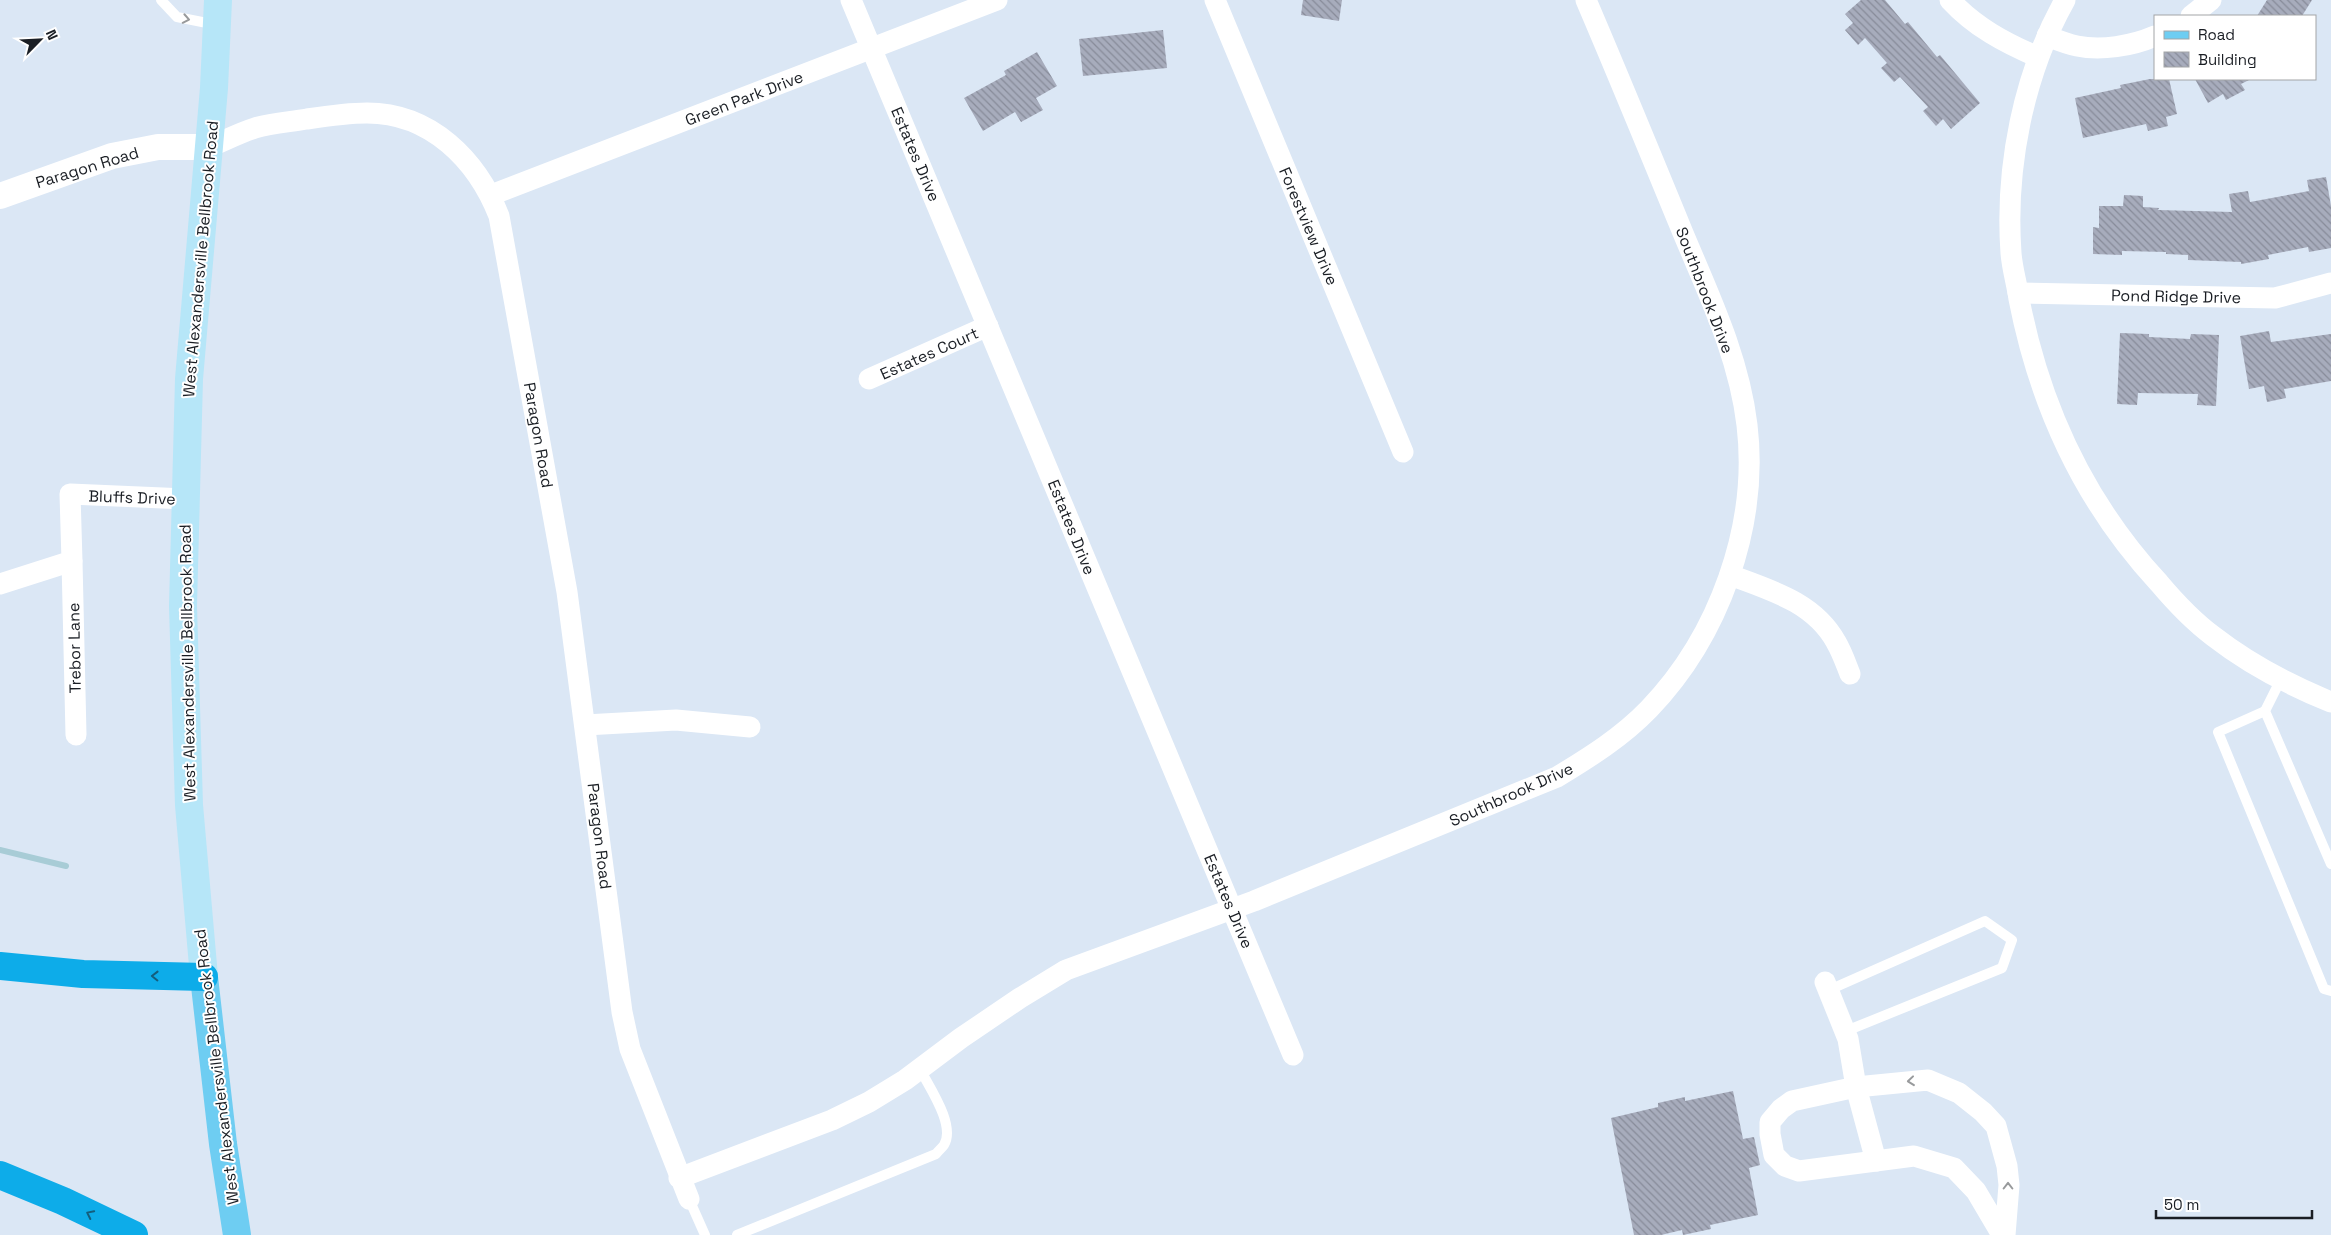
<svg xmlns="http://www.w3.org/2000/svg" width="2331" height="1235" font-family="'Space Grotesk',sans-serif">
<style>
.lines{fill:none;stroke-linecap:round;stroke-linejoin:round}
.stream{stroke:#a8ccd6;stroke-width:6}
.building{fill:url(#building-back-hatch)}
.service{stroke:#fff;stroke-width:10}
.minor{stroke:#fff;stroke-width:21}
.tertiary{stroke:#fff;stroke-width:26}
.secondary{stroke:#b6e6f8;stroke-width:28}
.primary{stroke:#6ecdf2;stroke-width:28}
.motorway{stroke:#0dace9;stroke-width:28}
.oneway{stroke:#989a9c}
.oneway2{stroke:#145e7d}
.labels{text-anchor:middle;stroke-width:4;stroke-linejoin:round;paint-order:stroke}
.street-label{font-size:16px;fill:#1a1e24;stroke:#fff}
</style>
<defs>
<pattern id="building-back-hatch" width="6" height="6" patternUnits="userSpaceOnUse" patternTransform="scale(1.25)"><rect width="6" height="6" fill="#a7acbc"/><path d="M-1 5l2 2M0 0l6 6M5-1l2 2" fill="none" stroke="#878b99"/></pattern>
</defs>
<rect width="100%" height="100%" fill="#dbe7f5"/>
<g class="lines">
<!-- stream -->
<polyline class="stream" points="0,850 66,866"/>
</g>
<!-- building -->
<g class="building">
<polygon points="1303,0 1342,0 1339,21 1301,15"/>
<polygon points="1861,0 1885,0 1905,24 1908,22 1937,57 1940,55 1980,103 1951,129 1943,119 1936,126 1923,111 1928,107 1900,77 1894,82 1881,68 1887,63 1865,38 1858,45 1845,30 1853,23 1845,14"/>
<polygon points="2267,0 2312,0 2302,16 2257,16"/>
<polygon points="1163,30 1167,68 1083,76 1079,39"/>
<polygon points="1037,52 1057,86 1036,98 1043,110 1021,122 1015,112 983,131 964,98 1006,75 1004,71"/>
<polygon points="2150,79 2169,79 2177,114 2166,117 2168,126 2148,131 2146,124 2083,138 2075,98 2121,88 2120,85"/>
<polygon points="2195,79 2251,79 2241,84 2245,90 2226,100 2223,94 2208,103"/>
<polygon points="2326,177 2331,206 2331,248 2309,252 2308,247 2268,255 2269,259 2241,264 2241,262 2188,260 2188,255 2166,254 2166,252 2122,251 2122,255 2093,254 2093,227 2099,228 2099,206 2123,206 2124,195 2143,196 2143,207 2159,208 2158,210 2232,212 2229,194 2248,191 2250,202 2309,191 2307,180"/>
<polygon points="2269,331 2271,342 2331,334 2331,381 2284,389 2286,398 2267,402 2264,386 2249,389 2240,336"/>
<polygon points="2120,333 2149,334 2149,337 2190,339 2191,334 2219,335 2216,406 2197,405 2198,394 2138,393 2137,405 2117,404"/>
<polygon points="1733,1091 1743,1139 1754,1137 1760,1165 1749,1168 1758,1215 1710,1225 1711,1229 1683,1235 1682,1230 1661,1235 1634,1235 1611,1118 1658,1107 1658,1103 1685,1097 1685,1101"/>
</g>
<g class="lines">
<!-- service -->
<g class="service">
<polyline points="161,0 177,17 217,25"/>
<polyline points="2281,679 2265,711 2331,864"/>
<polyline points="2265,711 2218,732 2324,989 2331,991"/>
<polyline points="1829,990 1985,921 2012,940 2002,968 1846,1031"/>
<polyline points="689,1199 705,1235"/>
<path d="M737,1235L936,1154C938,1151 942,1148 944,1145C956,1125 929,1087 920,1069"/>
</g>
<!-- minor -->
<g class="minor">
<polyline points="851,0 1293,1055"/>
<polyline points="1215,0 1403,452"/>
<path d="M1950,0C1975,27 2005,43 2038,57"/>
<path d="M2065,0C2023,75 2005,168 2011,253C2012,268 2017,284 2019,299C2040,407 2084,502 2159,583C2175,602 2193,621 2213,636C2249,664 2289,685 2331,702"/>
<polyline points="2191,16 2211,0"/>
<path d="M2047,36C2057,40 2067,44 2077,46C2101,51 2132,46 2155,36"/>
<path d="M209,147C224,141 239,133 255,128C271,123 290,122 307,119C327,116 347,113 367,113C431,113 477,160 499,216L567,592L622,1012L630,1049L689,1199"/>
<polyline points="491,195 997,0"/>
<polyline points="2018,293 2275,298 2331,283"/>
<polyline points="869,379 988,326"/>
<polyline points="72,561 76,735"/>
<path d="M1730,575C1770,590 1814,602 1836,642C1842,652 1846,664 1850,674"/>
<polyline points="0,584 72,561 70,494 186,499"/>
<polyline points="585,725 676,720 750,727"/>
<polyline points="1825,982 1848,1039 1856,1087 1876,1161"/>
<path d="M679,1178L832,1120L869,1102L905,1080L961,1038L1020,998L1066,970L1254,901L1557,777C1590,757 1622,737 1649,709C1719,636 1759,526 1747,425C1739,357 1709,295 1683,233C1651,155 1619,77 1586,0"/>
<polyline points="2002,1235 1976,1191 1954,1168 1914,1156 1799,1171 1785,1166 1774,1155 1770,1134 1770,1122 1781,1109 1792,1101 1856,1087 1928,1080 1959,1093 1983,1112 1996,1126 2007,1166 2009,1185 2005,1235"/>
</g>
<!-- tertiary -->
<polyline class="tertiary" points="0,196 112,156 158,147 209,147"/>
<!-- secondary -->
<polyline class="secondary" points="204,977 189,805 183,606 189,379 214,88 218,0"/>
<!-- primary -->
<polyline class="primary" points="204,977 223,1144 237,1235"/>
<!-- motorway -->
<g class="motorway">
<polyline points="0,966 83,974 204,977"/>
<polyline points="0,1175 63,1201 134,1235"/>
</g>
</g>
<!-- one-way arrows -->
<defs><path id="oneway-chevron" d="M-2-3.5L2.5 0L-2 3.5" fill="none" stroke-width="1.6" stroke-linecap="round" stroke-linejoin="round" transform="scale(1.25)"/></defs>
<g class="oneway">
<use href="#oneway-chevron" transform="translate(186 19) rotate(11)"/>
<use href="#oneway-chevron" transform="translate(1911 1081) rotate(174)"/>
<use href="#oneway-chevron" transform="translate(2008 1186) rotate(-90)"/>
</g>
<g class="oneway2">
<use href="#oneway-chevron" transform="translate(155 976) rotate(-179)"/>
<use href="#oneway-chevron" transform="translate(90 1214) rotate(-154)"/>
</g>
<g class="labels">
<!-- street labels -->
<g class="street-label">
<text transform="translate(744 98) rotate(-21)" y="6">Green Park Drive</text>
<text transform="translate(916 154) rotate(67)" y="6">Estates Drive</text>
<text transform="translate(87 167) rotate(-17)" y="6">Paragon Road</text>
<text transform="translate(1309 226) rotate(67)" y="6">Forestview Drive</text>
<text transform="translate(200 259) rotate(-85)" y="6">West Alexandersville Bellbrook Road</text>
<text transform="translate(1705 290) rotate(69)" y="6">Southbrook Drive</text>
<text transform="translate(2176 296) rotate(1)" y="6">Pond Ridge Drive</text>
<text transform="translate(929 353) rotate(-24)" y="6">Estates Court</text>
<text transform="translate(539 435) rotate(80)" y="6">Paragon Road</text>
<text transform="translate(132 497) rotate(2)" y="6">Bluffs Drive</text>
<text transform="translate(1072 527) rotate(68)" y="6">Estates Drive</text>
<text transform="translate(74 648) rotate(-91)" y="6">Trebor Lane</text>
<text transform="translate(187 663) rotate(-91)" y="6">West Alexandersville Bellbrook Road</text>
<text transform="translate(1511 794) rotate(-24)" y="6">Southbrook Drive</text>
<text transform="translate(600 836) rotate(83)" y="6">Paragon Road</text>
<text transform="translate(1229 901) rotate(67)" y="6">Estates Drive</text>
<text transform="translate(216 1067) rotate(-97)" y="6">West Alexandersville Bellbrook Road</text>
</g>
</g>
<!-- legend -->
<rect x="2154" y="15" width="162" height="65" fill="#ffffff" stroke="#a3a5a7"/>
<rect x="2164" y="31" width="25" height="8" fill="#6ecdf2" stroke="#a3a5a7"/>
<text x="2198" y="40" font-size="15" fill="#1a1e24">Road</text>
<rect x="2164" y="52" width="25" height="15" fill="url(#building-back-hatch)" stroke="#a3a5a7"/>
<text x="2198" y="65" font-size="15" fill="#1a1e24">Building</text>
<!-- north arrow -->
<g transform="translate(40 40) rotate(66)" stroke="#ffffff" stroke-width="4" paint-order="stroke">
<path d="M0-4L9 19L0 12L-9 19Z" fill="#1a1e24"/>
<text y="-8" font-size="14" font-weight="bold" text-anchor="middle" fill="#1a1e24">N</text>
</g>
<!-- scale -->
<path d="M2156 1210v8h156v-8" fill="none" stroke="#1a1e24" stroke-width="2.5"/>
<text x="2164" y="1210" font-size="15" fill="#1a1e24" stroke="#ffffff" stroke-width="4" paint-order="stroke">50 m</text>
</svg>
